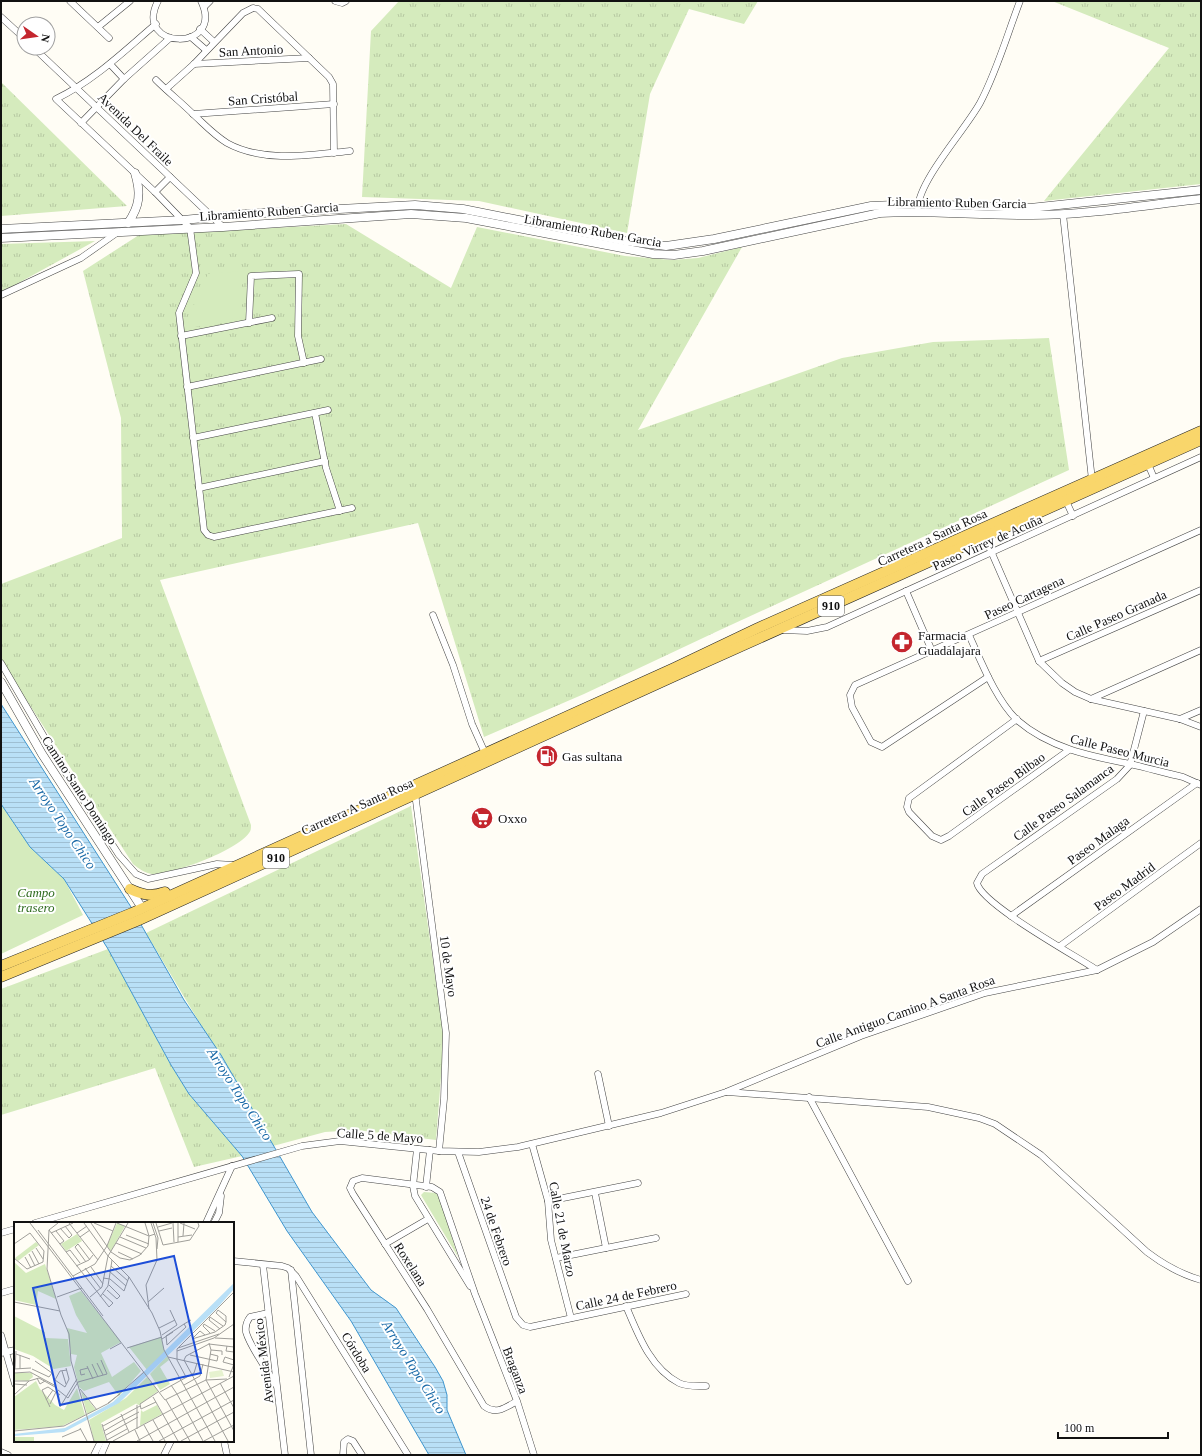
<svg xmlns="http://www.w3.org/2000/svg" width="1202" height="1456" font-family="'Times New Roman',serif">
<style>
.grass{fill:url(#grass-tufts)}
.park{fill:#d5ebbd}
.water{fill:url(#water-rules);stroke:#3f96cf}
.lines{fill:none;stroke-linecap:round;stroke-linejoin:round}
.minor-casing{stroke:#444;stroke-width:7}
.tertiary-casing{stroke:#444;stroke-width:9}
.primary-casing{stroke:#222;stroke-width:11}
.minor{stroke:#fff;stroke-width:6}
.tertiary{stroke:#fff;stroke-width:8}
.primary{stroke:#f9d66b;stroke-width:10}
.labels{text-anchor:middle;stroke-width:4;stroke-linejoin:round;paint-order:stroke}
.shield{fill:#fff;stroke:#585858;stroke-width:1}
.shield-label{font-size:12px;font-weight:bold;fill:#111}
.street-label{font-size:13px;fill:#111;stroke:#fff}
.poi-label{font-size:13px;fill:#111;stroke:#fff;text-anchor:start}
.park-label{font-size:13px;font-style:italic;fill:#2f6b1f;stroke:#fff}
.water-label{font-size:14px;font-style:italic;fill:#1768a6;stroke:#fff}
.inset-road{fill:none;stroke:#a09f9a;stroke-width:1}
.view{fill:#1d4ed8;fill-opacity:0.15;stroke:#1d4ed8;stroke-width:2}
.inset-edge{fill:none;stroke:#111;stroke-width:2}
</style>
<defs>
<pattern id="grass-tufts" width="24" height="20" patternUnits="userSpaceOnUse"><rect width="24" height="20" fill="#d5ebbd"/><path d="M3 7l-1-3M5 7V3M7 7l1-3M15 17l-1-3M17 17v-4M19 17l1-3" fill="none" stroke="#b6c8a1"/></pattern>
<pattern id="water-rules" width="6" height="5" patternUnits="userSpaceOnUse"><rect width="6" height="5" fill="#b9e0f7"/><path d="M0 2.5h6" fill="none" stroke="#9ebfd3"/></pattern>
</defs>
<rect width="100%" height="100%" fill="#fffdf5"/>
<!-- grass -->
<g class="grass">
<polygon points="399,1 758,1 744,24 689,9 650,94 627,233 479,201 362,197 371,31"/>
<polygon points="1052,1 1201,1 1201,184 1044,201 1169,48"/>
<polygon points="1,82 127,206 1,216"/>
<path d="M346,224L451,288L477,227L625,256L672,260L698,258L742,247L638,430L842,358L933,342L1049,338L1069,470L720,630L584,694L484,737L418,523L160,580L251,825C251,828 251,831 249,833C236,851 174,874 152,874C145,873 139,869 133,864L1,661V584L122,538L121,418L83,271L139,235Z"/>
<polygon points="95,241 13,286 1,292 1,244"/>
<polygon points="411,806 444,1039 436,1140 357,1130 325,1132 273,1146 146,933"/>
<polygon points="108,949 171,1065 189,1094 242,1156 194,1167 155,1068 1,1115 1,989"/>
</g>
<!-- park -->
<g class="park">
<polygon points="242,271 242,317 190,328 188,318 208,274"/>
<polygon points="1,804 30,847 64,879 83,915 1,954"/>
<polygon points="424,1192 436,1193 440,1199 458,1257 421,1195"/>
</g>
<!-- water -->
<polygon class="water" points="1,704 131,907 184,1000 221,1055 312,1212 371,1290 396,1308 435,1367 443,1381 447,1395 447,1410 466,1455 429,1455 351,1321 287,1231 242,1156 189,1094 171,1065 108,949 64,879 30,847 1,804"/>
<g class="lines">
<!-- minor casing -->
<g class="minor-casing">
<g id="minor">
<polyline points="70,1 109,38"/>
<path d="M158,1C132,51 226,52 201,1"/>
<polyline points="335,1 342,3 346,1"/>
<polyline points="204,7 210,1"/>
<polyline points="1,17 24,38"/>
<path d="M156,24C124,51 95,80 56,99L155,192L190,228L196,273L179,313L204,530L208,535L214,537L352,508"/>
<polyline points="98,27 130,1"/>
<polyline points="200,29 214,42"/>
<polyline points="191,37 206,50"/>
<polyline points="34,48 223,227"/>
<polyline points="110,64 124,79"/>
<polyline points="194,64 309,58"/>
<path d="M156,80C168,92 182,103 194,115C205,125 214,135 227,143C263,163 311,155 350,151"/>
<polyline points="166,89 194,64 243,13 253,8 258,9 329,77 333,84 334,153"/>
<polyline points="193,114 334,104"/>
<polyline points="81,123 124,79 170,38"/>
<polyline points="155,192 170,177"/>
<path d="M918,207C920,179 965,130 980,103C997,71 1007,35 1020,1"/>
<polyline points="1063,214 1092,480"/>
<polyline points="1,295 81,258 118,232"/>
<polyline points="249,323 251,276 299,274 298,336 304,363"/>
<polyline points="181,336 272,318"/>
<polyline points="187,387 321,359"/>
<polyline points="315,413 326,468 340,511"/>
<polyline points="193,438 328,410"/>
<polyline points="1148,464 1154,478"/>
<polyline points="199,488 325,461"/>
<polyline points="1066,501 1073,516"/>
<polyline points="984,535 1039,661 1062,683 1075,692 1091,699 1180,719 1201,727"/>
<polyline points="906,591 932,651"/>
<polyline points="433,615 453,665 472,724 485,753"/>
<polyline points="782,630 807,631 827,627 1201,457"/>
<path d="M969,635C981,661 996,700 1017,720C1049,748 1090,756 1130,764C1148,768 1165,773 1183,777L1201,785"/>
<polyline points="1039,661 1201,590"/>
<polyline points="1,663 60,764 119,855 136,874 148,879 217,864 234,865"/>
<polyline points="988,677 882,747 871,742 852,707 850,695 855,685 1201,530"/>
<polyline points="1091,699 1201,650"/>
<polyline points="1017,719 909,798 907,807 909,812 932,836 941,840 949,836 1069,750"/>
<polyline points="1180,719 1201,710"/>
<polyline points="415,793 446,1033 444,1099 439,1151"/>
<polyline points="1011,916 1197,783"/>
<polyline points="1060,946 1201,843"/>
<path d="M1097,970C1076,956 981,904 977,883L982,874L1117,779L1130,765L1144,711"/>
<polyline points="598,1074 609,1126"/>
<path d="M727,1092L928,1107L979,1118L995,1124L1041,1155L1147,1252C1164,1265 1180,1274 1201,1280"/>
<polyline points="809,1097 908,1281"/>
<polyline points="532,1144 548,1201 551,1240 571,1318"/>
<polyline points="417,1149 413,1186 415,1196 470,1286"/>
<polyline points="458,1152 516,1317 523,1325 530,1327 686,1294"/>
<polyline points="426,1187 430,1150"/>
<polyline points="595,1193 606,1248"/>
<polyline points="548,1201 638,1183"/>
<polyline points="35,1223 302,1146 340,1141 439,1151 479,1152 518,1147 661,1113 726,1092 861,1036 985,993 1097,970 1153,942 1201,909"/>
<polyline points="206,1223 232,1166"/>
<polyline points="214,1223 219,1213 221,1196"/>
<polyline points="1,1233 15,1229"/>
<polyline points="385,1244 428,1219"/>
<polyline points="556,1258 656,1238"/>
<polyline points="233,1261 282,1266 288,1268 296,1276 408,1455"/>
<polyline points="263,1265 285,1455"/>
<polyline points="291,1270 311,1455"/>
<polyline points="1,1293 15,1289"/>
<path d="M626,1306C638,1334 650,1368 679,1383C687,1387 698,1386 706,1386"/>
<path d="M268,1313L250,1317C247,1321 245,1326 246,1332C250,1347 268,1371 276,1385"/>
<polyline points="1,1335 15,1384"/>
<polyline points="1,1353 15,1350"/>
<path d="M517,1401C505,1408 496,1415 484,1406L427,1309L353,1194L350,1188L353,1181L362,1178L432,1187L440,1192L475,1294L517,1401L534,1455"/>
<polyline points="224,1441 227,1455"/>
<polyline points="1,1452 8,1455"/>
<polyline points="94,1455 101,1441"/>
<polyline points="101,1455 107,1441"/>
<polyline points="164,1455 171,1441"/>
<polyline points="343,1455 344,1442 348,1439 353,1441 362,1455"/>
</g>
</g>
<!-- tertiary casing -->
<g class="tertiary-casing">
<g id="tertiary">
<path d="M128,223C140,206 141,193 135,173"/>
<polyline points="1,229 183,220 246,214 415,205 463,209 625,241 666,246 714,239 871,206 918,204 1030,208 1201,190"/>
<path d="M1,238L223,227L411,214L466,218L653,254L674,255L703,251L880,213C930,210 981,216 1032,215C1088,215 1145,205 1201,199"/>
<polyline points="1,682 42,754 142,908"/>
</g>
</g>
<!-- primary casing -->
<g class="primary-casing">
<g id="primary">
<path d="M130,889C143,895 151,897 165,892"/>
<polyline points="1,966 132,913 674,668 758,628 1201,431"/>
<polyline points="1,977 137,921 677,675 1201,440"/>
</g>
</g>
<!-- minor -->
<use href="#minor" class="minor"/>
<!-- tertiary -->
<use href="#tertiary" class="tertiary"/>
<!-- primary -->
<use href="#primary" class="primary"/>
</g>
<!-- icons -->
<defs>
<g id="pharmacy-disc" transform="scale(1.15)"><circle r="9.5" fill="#c4262e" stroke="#fff"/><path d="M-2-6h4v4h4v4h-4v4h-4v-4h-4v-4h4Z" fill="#fff"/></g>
<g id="fuel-disc" transform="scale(1.15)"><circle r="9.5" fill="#c4262e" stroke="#fff"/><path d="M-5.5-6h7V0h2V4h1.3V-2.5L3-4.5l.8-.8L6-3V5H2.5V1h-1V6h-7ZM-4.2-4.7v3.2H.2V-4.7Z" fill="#fff"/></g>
<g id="supermarket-disc" transform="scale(1.15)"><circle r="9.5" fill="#c4262e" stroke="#fff"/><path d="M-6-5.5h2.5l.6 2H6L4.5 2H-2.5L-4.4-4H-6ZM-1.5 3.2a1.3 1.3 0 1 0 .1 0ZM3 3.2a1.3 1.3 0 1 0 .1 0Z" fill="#fff"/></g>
</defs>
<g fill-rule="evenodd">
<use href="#pharmacy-disc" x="902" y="642"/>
<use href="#fuel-disc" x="547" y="756"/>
<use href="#supermarket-disc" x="482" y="818"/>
</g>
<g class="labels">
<!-- shield labels -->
<g class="shield">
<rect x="818" y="596" width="26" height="20" rx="3"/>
<rect x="263" y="848" width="26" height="20" rx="3"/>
</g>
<g class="shield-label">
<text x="831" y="610">910</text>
<text x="276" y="862">910</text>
</g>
<!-- street labels -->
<g class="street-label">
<text transform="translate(251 50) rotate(-3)" y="5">San Antonio</text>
<text transform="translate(263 98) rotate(-4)" y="5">San Cristóbal</text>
<text transform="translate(136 129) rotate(44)" y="5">Avenida Del Fraile</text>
<text transform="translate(957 202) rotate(1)" y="5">Libramiento Ruben Garcia</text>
<text transform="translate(269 211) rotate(-4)" y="5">Libramiento Ruben Garcia</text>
<text transform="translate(593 230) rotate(10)" y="5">Libramiento Ruben Garcia</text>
<text transform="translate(932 537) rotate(-25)" y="5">Carretera a Santa Rosa</text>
<text transform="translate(987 542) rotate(-24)" y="5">Paseo Virrey de Acuña</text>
<text transform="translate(1024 597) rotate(-25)" y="5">Paseo Cartagena</text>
<text transform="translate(1116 615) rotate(-24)" y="5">Calle Paseo Granada</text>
<text transform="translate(1120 750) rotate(14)" y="5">Calle Paseo Murcia</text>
<text transform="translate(1003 784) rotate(-36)" y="5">Calle Paseo Bilbao</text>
<text transform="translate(80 790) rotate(57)" y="5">Camino Santo Domingo</text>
<text transform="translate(1063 802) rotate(-36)" y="5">Calle Paseo Salamanca</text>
<text transform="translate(357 806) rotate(-24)" y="5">Carretera A Santa Rosa</text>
<text transform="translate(1098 840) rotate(-36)" y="5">Paseo Malaga</text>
<text transform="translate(1124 886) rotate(-36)" y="5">Paseo Madrid</text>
<text transform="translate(449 966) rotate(82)" y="5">10 de Mayo</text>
<text transform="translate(905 1011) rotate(-20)" y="5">Calle Antiguo Camino A Santa Rosa</text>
<text transform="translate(380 1135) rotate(4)" y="5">Calle 5 de Mayo</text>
<text transform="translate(563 1229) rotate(79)" y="5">Calle 21 de Marzo</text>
<text transform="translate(497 1231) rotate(71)" y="5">24 de Febrero</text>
<text transform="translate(411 1264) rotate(57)" y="5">Roxelana</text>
<text transform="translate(626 1295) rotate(-12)" y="5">Calle 24 de Febrero</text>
<text transform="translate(357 1352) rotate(58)" y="5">Córdoba</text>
<text transform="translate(263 1361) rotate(-97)" y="5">Avenida México</text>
<text transform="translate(516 1370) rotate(69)" y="5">Braganza</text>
</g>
<!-- poi labels -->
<g class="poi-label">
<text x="918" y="640">Farmacia<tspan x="918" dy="15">Guadalajara</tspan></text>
<text x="562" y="761">Gas sultana</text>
<text x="498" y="823">Oxxo</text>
</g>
<!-- park labels -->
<g class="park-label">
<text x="36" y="897">Campo<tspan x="36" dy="15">trasero</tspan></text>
</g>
<!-- water labels -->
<g class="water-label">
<text transform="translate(63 823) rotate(56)" y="5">Arroyo Topo Chico</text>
<text transform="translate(240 1094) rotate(57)" y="5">Arroyo Topo Chico</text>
<text transform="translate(414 1367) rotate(58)" y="5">Arroyo Topo Chico</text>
</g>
</g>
<!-- overview -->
<g transform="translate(14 1222)">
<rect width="220" height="220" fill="#fffdf5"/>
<path d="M0,40L12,51L31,42L42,77L24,69L22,83L0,78ZM67,69L107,120L87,131L98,155L120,140L127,149L105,174L95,160L70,169L65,165L60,145L63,133L57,132L53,106L73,111L62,93L55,74ZM0,94L31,110V116L54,117L57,144L40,147L19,134L0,127ZM147,115L151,131L133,148L115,125ZM153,134L155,138L146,145L156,162L146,168L136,152ZM22,159L26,167L41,183L50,188L63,166L71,193L48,204L0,208V175ZM67,169L82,188L73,192ZM0,215H20V219H0Z" fill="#d5ebbd"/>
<path d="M103,1L111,4L97,29L93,24ZM63,12L68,19L52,29L47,22ZM22,20L25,23L4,39L1,36ZM0,151H18L19,155L14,159L0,158ZM133,155L144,169L125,183L122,182L125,180L87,201L92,219H80L75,198L112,176ZM143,183L148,192L126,204L127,188L129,190Z" fill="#d5ebbd"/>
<path d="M208,148L210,154L196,156L195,150Z" fill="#e6f2cf"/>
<path d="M220,61V67L205,84L105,181L50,210L0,214V212L51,206L99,180Z" fill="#b9e0f7"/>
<path class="inset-road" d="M16,1L151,178L163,172L189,219M44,1L35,8L33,47L47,93L55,112L57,139L80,219M55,1L84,38M70,1L94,34L115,55L138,91L146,109L150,128L201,219M77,1L97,30L106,36L116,38L126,33L134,24L135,14L131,1M80,1L99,9M103,1L135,14L141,12M139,1L144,16L143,27M142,1L149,23L176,18L185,4L184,1M159,1L160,20M164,1V20M166,1L181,7M144,5L158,1M46,6L55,16L58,13L51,4M24,8L89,94M35,8L95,85L99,81L89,72M42,9L50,19L46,22M145,9L158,6M37,11L59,1M63,11L73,4M112,13L135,22M169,14L170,1M66,15L76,8M106,15L132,26M164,15L178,13M102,21L128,32M0,22L16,11L30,29L29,40L13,47M22,26L29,37M18,29L25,42M52,30L56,28L66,41M104,30L119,37M15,32L21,44M11,35L17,46M0,36L13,47M72,40L61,25L64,22L76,38M62,44L75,38L79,33M97,44L114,59M77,45L89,62M71,46L87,67M95,49L112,64M59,54L81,42L93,24L102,1M89,56L96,57L110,69L115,55M93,68L103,77L106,74L95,63M43,75L68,66M76,75L88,65L94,34L114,1M86,75L94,64L98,38M0,80L46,89M134,80L150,66M135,87L132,63L143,38L142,16L137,1M196,95L209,104M196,95L195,98L206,107M170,102L172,105L153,123L152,114L170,102L177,98M190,102L201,109M190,102L189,104L196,111M145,106L161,98M148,113L163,103L156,88M201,116L220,117M148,117L159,110M178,117L201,110L211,103L212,100V94L204,88L202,91L212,100M178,117L186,109L191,113M213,124L212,129L220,130M113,126L148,115M164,126L205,112M96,127L107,121M197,128L208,129V133M163,129L200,116L220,102M2,132L16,137M176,133L203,139L204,134L196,132M154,135L220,150M220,138L211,135L209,140L220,143M83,141L89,153M78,142L84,155M73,144L79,157M0,147L17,146M1,147L2,129M6,147V133M18,147L35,155L38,151L21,139M48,149L52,162M0,151L16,150L42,164M71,152L67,153L66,148L74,146M172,155L163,138V127L220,70M215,155L220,142M23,156L26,162L31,159M192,158L220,209M192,158L197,128L195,121M0,159H15L25,156L41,165M64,160L93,152L87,138M206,161L220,186M0,162L13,163M157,163L163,172L192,158L213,157M170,163L186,154L189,142M51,165L41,158L46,149L53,148M51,165L55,157L52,146M66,167L83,188M44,168L54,176L64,160M146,170L180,151L183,141M0,173L15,159M139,175L164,219M32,178L39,168M152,178L176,219M142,180L127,187L126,182L144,170M94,181L106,172M36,182L42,170M123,183V207M36,185L28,168L34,165L46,173M46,185L63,157M107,192L115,210M110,198L125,190M139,198L151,219M88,202L93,219M130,203L139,219M89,204L126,184M66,206L73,219M121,208L126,219M0,209L50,204L95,181L130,150M90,209L109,198M92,213L124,195M48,215L67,207M93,218L113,207M99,219L220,154M123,219L220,165M145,219L220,178M167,219L220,190M190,219L220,203M214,219L170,138L172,134L195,122L220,125"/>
<path class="view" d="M160,34L187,151L46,183L19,66Z"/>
<rect width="220" height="220" class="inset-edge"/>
</g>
<!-- border -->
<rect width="1202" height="1456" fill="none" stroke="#111111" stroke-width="4"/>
<!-- north arrow -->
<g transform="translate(36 36) rotate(103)"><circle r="19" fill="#ffffff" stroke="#a0a0a0"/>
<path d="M0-3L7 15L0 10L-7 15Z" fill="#c4262e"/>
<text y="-6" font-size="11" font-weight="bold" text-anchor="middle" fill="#111111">N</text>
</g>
<!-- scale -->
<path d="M1058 1432v6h110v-6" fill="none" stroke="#111111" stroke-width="2"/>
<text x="1064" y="1432" font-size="12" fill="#111111" stroke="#ffffff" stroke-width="3" paint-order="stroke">100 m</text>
</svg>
